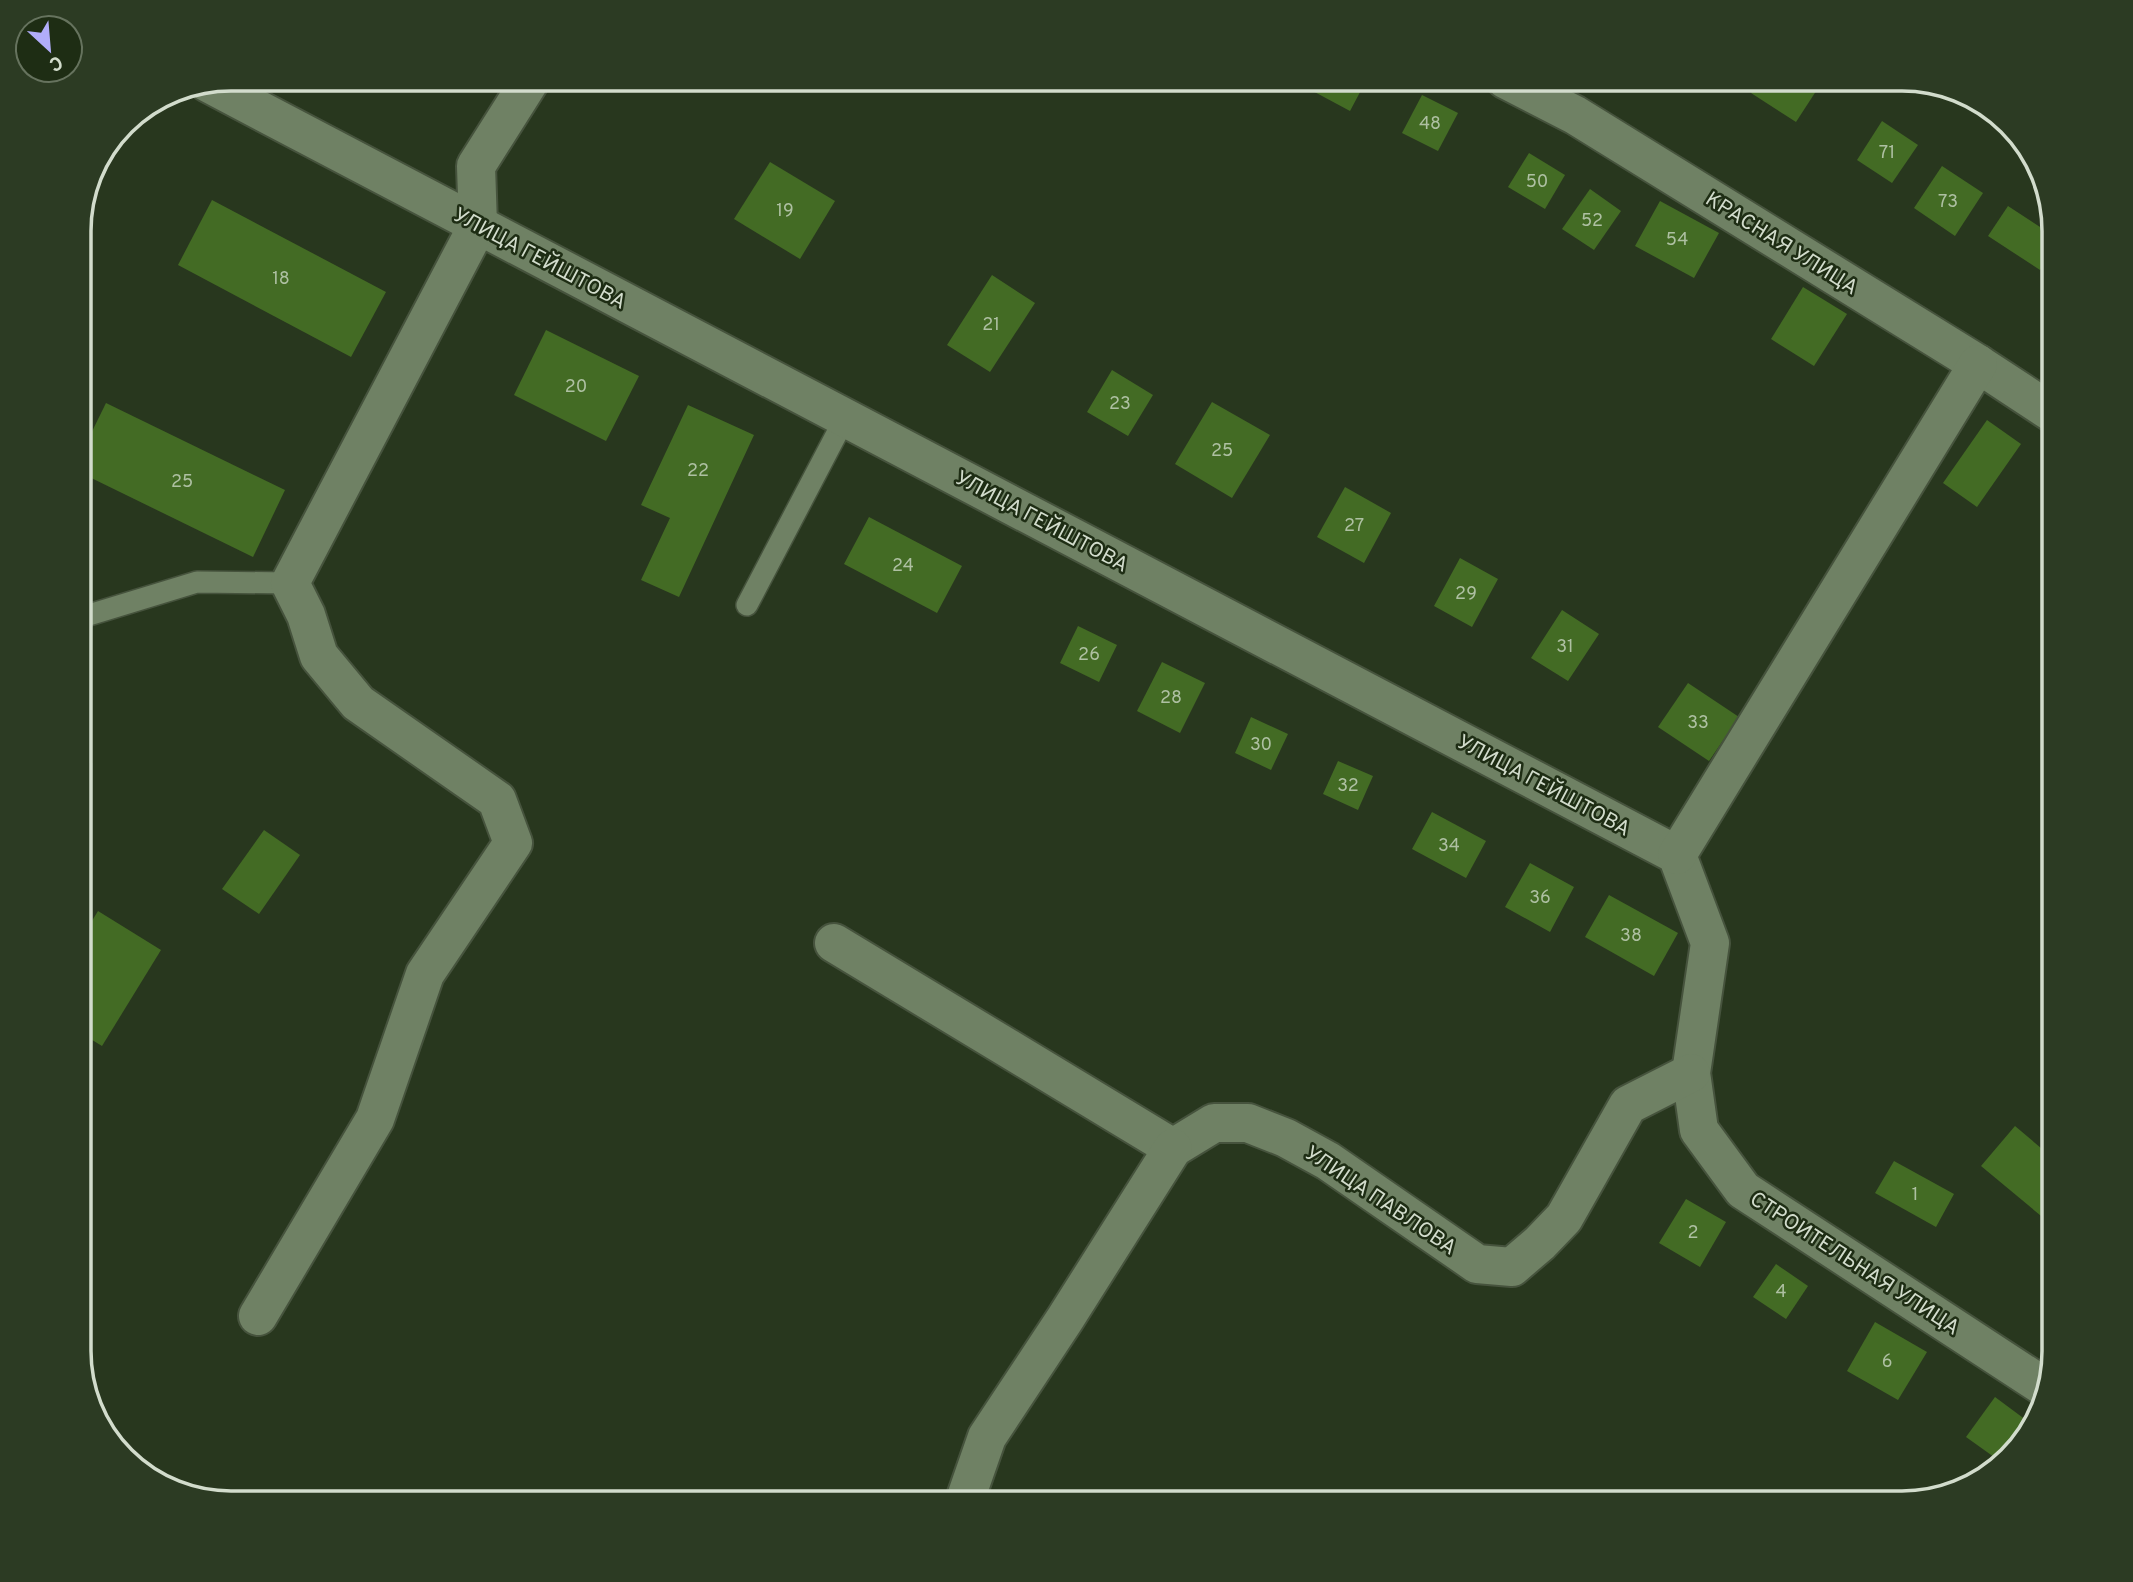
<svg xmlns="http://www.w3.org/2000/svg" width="2133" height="1582" font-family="Overpass,sans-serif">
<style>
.building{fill:#436b24}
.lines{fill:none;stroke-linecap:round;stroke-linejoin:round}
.service-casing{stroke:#46533d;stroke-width:24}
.minor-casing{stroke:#46533d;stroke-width:42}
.service{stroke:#6f8164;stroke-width:21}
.minor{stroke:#6f8164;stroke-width:38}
.rail-casing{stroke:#bcc6b5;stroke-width:8}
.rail{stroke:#1e2d14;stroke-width:5;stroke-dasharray:16;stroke-linecap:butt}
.labels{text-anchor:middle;stroke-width:5;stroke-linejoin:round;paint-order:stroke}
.number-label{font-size:18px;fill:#aec0a2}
.street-label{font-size:21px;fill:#d2dccc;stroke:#1e2d14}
.rim{fill:none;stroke:#d2dccc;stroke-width:3.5}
</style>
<rect width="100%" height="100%" fill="#28371e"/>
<!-- building -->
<g class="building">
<polygon points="1314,79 1367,79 1350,111 1309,89"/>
<polygon points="1710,79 1729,79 1724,88"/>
<polygon points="1760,79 1817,79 1822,82 1796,122 1751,93"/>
<polygon points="1422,95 1458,113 1438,151 1402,133"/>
<polygon points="1882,121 1918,145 1892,183 1857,160"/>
<polygon points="1529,153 1565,175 1545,209 1508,187"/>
<polygon points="770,162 835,201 800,259 734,219"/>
<polygon points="1942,166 1983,193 1955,236 1914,208"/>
<polygon points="1590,189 1621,211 1594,250 1562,229"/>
<polygon points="212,200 386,292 351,357 178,265"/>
<polygon points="1660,201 1719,233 1694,278 1635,246"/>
<polygon points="2008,206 2054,236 2054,249 2040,270 1988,236"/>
<polygon points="992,275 1035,303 990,372 947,345"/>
<polygon points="1803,287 1847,314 1814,366 1771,339"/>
<polygon points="546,330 639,376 606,441 514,395"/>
<polygon points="1112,370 1153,395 1128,436 1087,412"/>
<polygon points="1212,402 1270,435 1232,498 1175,464"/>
<polygon points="106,403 285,490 253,557 79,472 79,458"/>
<polygon points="688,405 754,435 679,597 641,580 670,518 641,505"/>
<polygon points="1987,420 2021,444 1977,507 1943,483"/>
<polygon points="1345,487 1391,513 1364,563 1317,537"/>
<polygon points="869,517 962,566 937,613 844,564"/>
<polygon points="1460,558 1498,579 1472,627 1434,606"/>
<polygon points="1562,610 1599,634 1568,681 1531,658"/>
<polygon points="1078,626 1117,645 1099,682 1060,663"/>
<polygon points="1162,662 1205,683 1180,733 1137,711"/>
<polygon points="1688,683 1739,717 1709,761 1658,727"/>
<polygon points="1251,717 1288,734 1271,770 1235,753"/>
<polygon points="1338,761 1373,776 1358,810 1323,794"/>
<polygon points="1432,812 1486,841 1466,878 1412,849"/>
<polygon points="264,830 300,855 259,914 222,889"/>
<polygon points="1530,863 1574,887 1550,932 1505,907"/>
<polygon points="1609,895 1678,933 1654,976 1585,937"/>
<polygon points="98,911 161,950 102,1046 79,1032 79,942"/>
<polygon points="2015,1126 2054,1159 2054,1222 2052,1225 1981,1166"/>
<polygon points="1894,1161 1954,1194 1936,1227 1875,1193"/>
<polygon points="1686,1199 1726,1222 1700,1267 1659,1243"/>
<polygon points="1776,1264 1808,1286 1786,1319 1753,1297"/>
<polygon points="1875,1322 1927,1352 1898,1400 1847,1371"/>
<polygon points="1995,1397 2030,1423 2023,1443 2001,1462 1966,1437"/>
</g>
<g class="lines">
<!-- service casing -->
<g class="service-casing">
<g id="service">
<polyline points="747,605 845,418"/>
<polyline points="79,618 197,582 290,583"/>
</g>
</g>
<!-- minor casing -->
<g class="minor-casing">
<g id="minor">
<polyline points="1505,79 1575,115 1978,364 2054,414"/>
<polyline points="208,83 1677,855 1710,943 1691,1073 1699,1130 1743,1190 2043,1386"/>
<polyline points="1677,855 1978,364"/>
<polyline points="834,943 1173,1148 1214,1123 1248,1123 1286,1138 1328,1161 1477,1264 1512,1267 1540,1243 1564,1218 1628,1105 1691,1073"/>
<polyline points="258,1316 375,1119 425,974 513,843 497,800 358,703 319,656 306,615 290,583 478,225 476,166 531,79"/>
<polyline points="964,1503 987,1437 1065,1319 1173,1148"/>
</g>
</g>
<!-- service -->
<use href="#service" class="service"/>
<!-- minor -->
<use href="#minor" class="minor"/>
<!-- rail casing -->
<g class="rail-casing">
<polyline id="rail" points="136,1469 144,1474"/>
</g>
<!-- rail -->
<use href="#rail" class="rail"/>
</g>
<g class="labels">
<!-- number labels -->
<g class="number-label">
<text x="1430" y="129">48</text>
<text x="1887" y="158">71</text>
<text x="1537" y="187">50</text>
<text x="1948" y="207">73</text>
<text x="785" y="216">19</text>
<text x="1592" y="226">52</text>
<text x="1677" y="245">54</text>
<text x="281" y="284">18</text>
<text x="991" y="330">21</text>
<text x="576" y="392">20</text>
<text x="1120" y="409">23</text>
<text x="1222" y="456">25</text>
<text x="698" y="476">22</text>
<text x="182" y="487">25</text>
<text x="1354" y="531">27</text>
<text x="903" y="571">24</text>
<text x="1466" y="599">29</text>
<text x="1565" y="652">31</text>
<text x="1089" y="660">26</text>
<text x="1171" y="703">28</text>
<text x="1698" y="728">33</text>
<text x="1261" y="750">30</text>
<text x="1348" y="791">32</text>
<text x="1449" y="851">34</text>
<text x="1540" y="903">36</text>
<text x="1631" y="941">38</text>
<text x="1915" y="1200">1</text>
<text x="1693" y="1238">2</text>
<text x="1781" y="1297">4</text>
<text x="1887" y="1367">6</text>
</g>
<!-- street labels -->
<g class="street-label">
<text transform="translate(1782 243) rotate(32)" y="7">КРАСНАЯ УЛИЦА</text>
<text transform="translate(540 258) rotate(28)" y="7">УЛИЦА ГЕЙШТОВА</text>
<text transform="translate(1042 521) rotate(28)" y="7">УЛИЦА ГЕЙШТОВА</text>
<text transform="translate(1544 785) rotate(28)" y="7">УЛИЦА ГЕЙШТОВА</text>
<text transform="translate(1381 1200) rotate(34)" y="7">УЛИЦА ПАВЛОВА</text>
<text transform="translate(1855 1263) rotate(33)" y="7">СТРОИТЕЛЬНАЯ УЛИЦА</text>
</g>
</g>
<!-- crop -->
<path d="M0 0H2133V1582H0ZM231 91H1902A140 140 0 0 1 2042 231V1351A140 140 0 0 1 1902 1491H231A140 140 0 0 1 91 1351V231A140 140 0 0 1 231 91Z" fill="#2c3b23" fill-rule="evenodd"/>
<path class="rim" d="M231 91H1902A140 140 0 0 1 2042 231V1351A140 140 0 0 1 1902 1491H231A140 140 0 0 1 91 1351V231A140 140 0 0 1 231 91Z"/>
<!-- north arrow -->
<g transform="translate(49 49) rotate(154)"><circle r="33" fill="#1e2d14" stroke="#66735e" stroke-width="2"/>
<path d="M0-5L12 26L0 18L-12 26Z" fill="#b1adfa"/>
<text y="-10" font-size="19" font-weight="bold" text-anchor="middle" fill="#d2dccc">С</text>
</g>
</svg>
